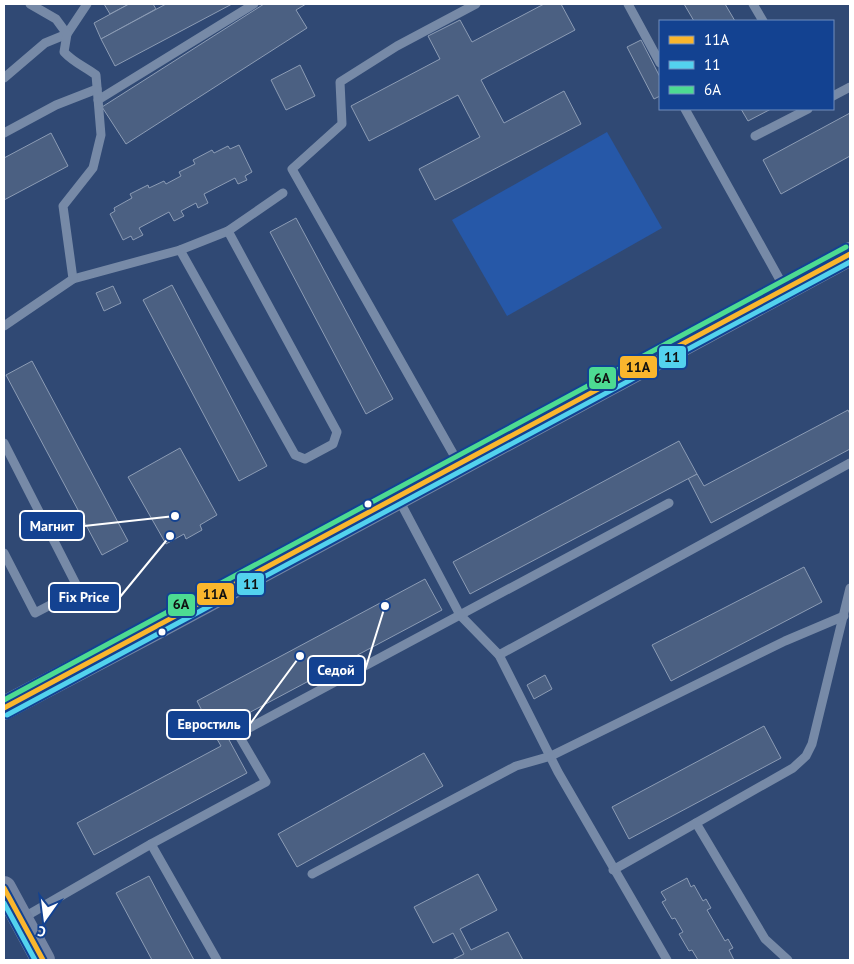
<svg xmlns="http://www.w3.org/2000/svg" width="854" height="964" font-family="'PT Sans',sans-serif">
<style>
.green{fill:#2658a8}
.building{fill:#4b6082;stroke:#8c9cb5}
.lines{fill:none;stroke-linecap:round;stroke-linejoin:round}
.lane{stroke:#778aa7;stroke-width:9}
.secondary{stroke:#7485a4;stroke-width:24}
.bus-1-casing{stroke:#134291;stroke-width:9}
.bus-2-casing{stroke:#134291;stroke-width:9}
.bus-3-casing{stroke:#134291;stroke-width:9}
.bus-1{stroke:#fab62d;stroke-width:5}
.bus-2{stroke:#53d2ee;stroke-width:5}
.bus-3{stroke:#4ddb92;stroke-width:5}
.bus-dot{fill:#fff;stroke:#134291;stroke-width:2}
.leader{fill:none;stroke:#fff;stroke-width:2}
.callout-dot{fill:#fff;stroke:#134291;stroke-width:2}
.callout{fill:#134291;stroke:#fff;stroke-width:2}
.callout-label{font-size:14px;text-anchor:middle;font-weight:bold;fill:#fff}
.line-badge{stroke:#134291;stroke-width:2}
.pale-badge-label{font-size:14px;text-anchor:middle;font-weight:bold;fill:#111}
</style>
<rect width="100%" height="100%" fill="#304974"/>
<!-- green -->
<polygon class="green" points="607,132 662,228 507,316 452,220"/>
<!-- building -->
<g class="building">
<polygon points="104,4 129,4 110,14"/>
<polygon points="129,4 153,4 156,9 101,39 94,23"/>
<polygon points="166,4 232,4 115,66 101,39"/>
<polygon points="264,4 306,4 296,10 307,28 126,144 102,107"/>
<polygon points="544,4 561,4 575,30 481,80 504,123 564,91 581,124 435,200 419,169 480,137 458,95 369,141 351,106 440,59 428,36 460,20 472,42"/>
<polygon points="684,4 725,4 735,21 694,21"/>
<polygon points="641,40 660,77 660,96 654,99 627,47"/>
<polygon points="300,65 315,96 286,110 271,80"/>
<polygon points="741,109 771,109 748,121"/>
<polygon points="850,113 850,156 781,194 763,160"/>
<polygon points="51,133 68,166 4,200 4,158"/>
<polygon points="239,145 252,172 245,176 247,180 238,184 235,178 204,194 208,203 198,208 196,203 181,211 184,216 174,221 169,212 139,228 143,235 133,240 131,236 123,240 110,214 115,211 114,208 132,198 130,194 148,185 149,188 164,181 166,184 181,176 179,172 195,164 193,160 212,150 214,153 228,146 230,149"/>
<polygon points="296,218 393,399 366,414 270,232"/>
<polygon points="172,285 267,466 239,481 143,300"/>
<polygon points="113,286 121,303 104,311 96,293"/>
<polygon points="32,361 128,541 102,555 6,375"/>
<polygon points="848,410 850,414 850,449 711,523 688,478 697,474 704,486"/>
<polygon points="679,441 697,474 470,594 453,562"/>
<polygon points="180,448 217,515 200,525 202,530 186,539 184,534 166,544 128,477"/>
<polygon points="804,567 822,602 671,681 652,645"/>
<polygon points="425,579 442,610 213,732 197,701"/>
<polygon points="545,675 552,689 534,699 527,685"/>
<polygon points="764,726 781,758 629,839 612,807"/>
<polygon points="222,727 247,773 94,855 77,823 221,746 213,732"/>
<polygon points="424,753 443,786 297,867 278,834"/>
<polygon points="478,874 497,910 460,929 471,950 508,932 523,960 452,960 464,954 453,933 433,943 414,907"/>
<polygon points="149,876 168,912 194,960 152,960 116,893"/>
<polygon points="687,878 691,887 694,885 703,901 706,899 711,908 707,910 725,941 728,939 733,948 729,950 734,960 698,960 692,950 689,951 679,934 683,932 675,918 672,919 662,902 666,900 661,892"/>
</g>
<g class="lines">
<!-- lane -->
<g class="lane">
<polyline points="628,4 660,63"/>
<polyline points="753,4 763,21"/>
<polyline points="4,78 45,43 67,34 87,4"/>
<polyline points="833,96 850,87"/>
<polyline points="98,100 254,4"/>
<polyline points="685,109 785,289"/>
<polyline points="4,133 56,105 97,89"/>
<polyline points="755,136 808,109"/>
<polyline points="180,250 295,455 305,459 333,444 337,432 228,231"/>
<polyline points="73,279 180,250 228,231 283,193"/>
<path d="M4,326L73,279L63,206L93,168L101,135L96,75C85,67 73,62 64,52L67,34L56,19L30,4"/>
<polyline points="4,443 79,590 35,613 4,553"/>
<polyline points="459,464 292,169 342,124 340,82 397,46 476,4"/>
<polyline points="398,498 460,615 499,655 558,772 667,960"/>
<polyline points="499,655 850,463"/>
<polyline points="696,823 793,768 806,756 812,744 850,588"/>
<polyline points="151,844 217,960"/>
<polyline points="613,870 696,823 765,939 788,960"/>
<polyline points="312,874 516,766 551,756 785,641 844,616"/>
<polyline points="21,919 151,844 266,782 238,734 669,503"/>
</g>
<!-- secondary -->
<g class="secondary">
<polyline points="4,708 156,628 850,254"/>
<polyline points="4,888 43,960"/>
</g>
<!-- bus-1 casing -->
<g class="bus-1-casing">
<g id="bus-1">
<polyline points="4,708 850,254"/>
<polyline points="4,888 43,960"/>
</g>
</g>
<!-- bus-2 casing -->
<g class="bus-2-casing">
<g id="bus-2">
<polyline points="7,715 850,262"/>
<polyline points="4,903 35,960"/>
</g>
</g>
<!-- bus-3 casing -->
<g class="bus-3-casing">
<polyline id="bus-3" points="4,700 846,247"/>
</g>
<!-- bus-1 -->
<use href="#bus-1" class="bus-1"/>
<!-- bus-2 -->
<use href="#bus-2" class="bus-2"/>
<!-- bus-3 -->
<use href="#bus-3" class="bus-3"/>
</g>
<!-- markers -->
<g class="bus-dot">
<circle cx="368" cy="504" r="4.5"/>
<circle cx="162" cy="632" r="4.5"/>
</g>
<!-- callouts -->
<path class="leader" d="M175 516L84 526M170 536L120 597M385 606L365 670M300 656L250 724"/>
<g class="callout-dot">
<circle cx="175" cy="516" r="5"/>
<circle cx="170" cy="536" r="5"/>
<circle cx="385" cy="606" r="5"/>
<circle cx="300" cy="656" r="5"/>
</g>
<g class="callout">
<rect x="20" y="511" width="64" height="29" rx="5"/>
<rect x="49" y="583" width="71" height="29" rx="5"/>
<rect x="308" y="656" width="57" height="29" rx="5"/>
<rect x="167" y="710" width="83" height="29" rx="5"/>
</g>
<g class="callout-label">
<text x="52" y="531">Магнит</text>
<text x="84" y="602">Fix Price</text>
<text x="336" y="675">Седой</text>
<text x="209" y="729">Евростиль</text>
</g>
<g class="line-badge">
<rect x="658" y="345" width="29" height="24" rx="5" fill="#53d2ee"/>
<rect x="619" y="355" width="39" height="24" rx="5" fill="#fab62d"/>
<rect x="588" y="366" width="29" height="24" rx="5" fill="#4ddb92"/>
<rect x="236" y="572" width="29" height="24" rx="5" fill="#53d2ee"/>
<rect x="196" y="582" width="39" height="24" rx="5" fill="#fab62d"/>
<rect x="167" y="593" width="29" height="24" rx="5" fill="#4ddb92"/>
</g>
<g class="pale-badge-label">
<text x="672" y="362">11</text>
<text x="638" y="372">11А</text>
<text x="602" y="383">6А</text>
<text x="251" y="589">11</text>
<text x="215" y="599">11А</text>
<text x="181" y="609">6А</text>
</g>
<!-- border -->
<rect width="854" height="964" fill="none" stroke="#ffffff" stroke-width="10"/>
<!-- legend -->
<rect x="659" y="20" width="175" height="90" fill="#134291" stroke="#718ebd"/>
<rect x="669" y="36" width="25" height="8" fill="#fab62d" stroke="#718ebd"/>
<text x="704" y="45" font-size="15" fill="#ffffff">11А</text>
<rect x="669" y="61" width="25" height="8" fill="#53d2ee" stroke="#718ebd"/>
<text x="704" y="70" font-size="15" fill="#ffffff">11</text>
<rect x="669" y="86" width="25" height="8" fill="#4ddb92" stroke="#718ebd"/>
<text x="704" y="95" font-size="15" fill="#ffffff">6А</text>
<!-- north arrow -->
<g transform="translate(45 919) rotate(194)" stroke="#134291" stroke-width="4" paint-order="stroke">
<path d="M0-4L9 19L0 12L-9 19Z" fill="#ffffff"/>
<text y="-8" font-size="14" font-weight="bold" text-anchor="middle" fill="#ffffff">С</text>
</g>
</svg>
